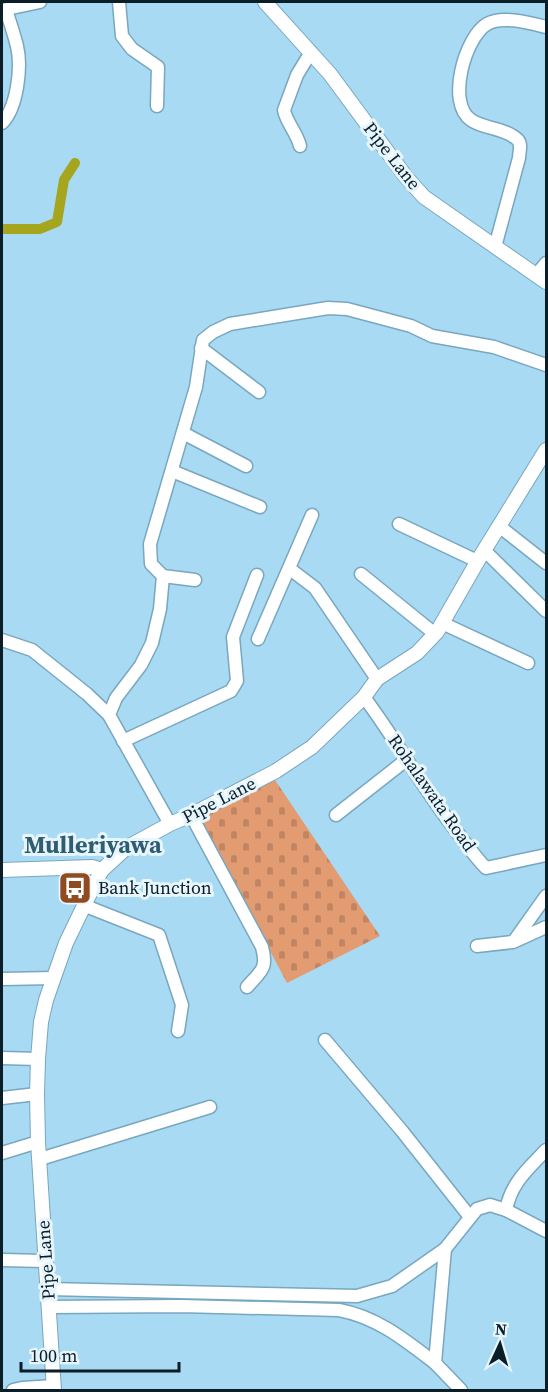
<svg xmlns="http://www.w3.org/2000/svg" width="548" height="1392" font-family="'Source Serif 4',serif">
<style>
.cemetery{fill:url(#cemetery-stones)}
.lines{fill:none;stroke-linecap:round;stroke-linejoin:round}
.canal{stroke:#a5a61e;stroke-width:10}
.minor-casing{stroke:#78a7bf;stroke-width:15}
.tertiary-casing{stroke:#78a7bf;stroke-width:16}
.minor{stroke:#fff;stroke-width:12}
.tertiary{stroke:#fff;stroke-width:14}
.labels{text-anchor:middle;stroke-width:6;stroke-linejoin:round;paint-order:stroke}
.street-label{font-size:18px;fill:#0b1e27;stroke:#e7f5fd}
.poi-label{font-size:18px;fill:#0b1e27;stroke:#e7f5fd;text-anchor:start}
.district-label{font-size:24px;font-weight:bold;fill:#2e5c71;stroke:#e7f5fd}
</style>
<defs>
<pattern id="cemetery-stones" width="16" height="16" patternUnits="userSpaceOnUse" patternTransform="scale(1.5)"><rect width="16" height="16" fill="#e39b72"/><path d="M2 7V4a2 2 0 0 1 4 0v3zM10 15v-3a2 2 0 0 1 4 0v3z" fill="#c18563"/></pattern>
</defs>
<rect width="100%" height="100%" fill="#a9daf3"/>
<!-- cemetery -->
<polygon class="cemetery" points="275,780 380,936 287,983 199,817"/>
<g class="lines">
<!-- canal -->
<polyline class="canal" points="2,229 40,229 57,222 64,180 75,163"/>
<!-- minor casing -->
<g class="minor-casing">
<g id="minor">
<polyline points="119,2 122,36 132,49 158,67 157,106"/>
<polyline points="2,10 40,2"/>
<path d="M2,123C17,108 22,68 17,46C14,34 10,22 6,10"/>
<path d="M300,146C297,133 286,122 284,110L297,75L311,52"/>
<path d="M495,247L519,158C519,153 522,145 518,140C506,128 484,129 471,120C446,103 465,37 487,24C502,15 530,23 546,27"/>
<polyline points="537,274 546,263"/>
<polyline points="201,348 259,392"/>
<polyline points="183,433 246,466"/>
<polyline points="172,471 260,507"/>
<polyline points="399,524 477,561"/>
<polyline points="499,526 546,563"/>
<polyline points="484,550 546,611"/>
<polyline points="290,569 315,588 377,679"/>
<polyline points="361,574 435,634"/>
<polyline points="163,576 160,609 152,643 141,665 116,698 109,715 170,824"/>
<polyline points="195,580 163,576 151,564 150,544 196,387 203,340 213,332 230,324 328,308 347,309 411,326 432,336 494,347 546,365"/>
<polyline points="442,623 528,663"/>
<polyline points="258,639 312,515"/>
<polyline points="2,640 32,650 87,694 109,715"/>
<path d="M364,697C397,741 423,789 457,832C466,844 475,857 486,868L546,855"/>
<polyline points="123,741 231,691 237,681 233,637 257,575"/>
<path d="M191,815L262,947C268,969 261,971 247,987"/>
<polyline points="336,815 406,760"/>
<polyline points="83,905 159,935 182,1005 178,1031"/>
<polyline points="514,941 546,896"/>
<polyline points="477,946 513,942 546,927"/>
<polyline points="2,979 54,978"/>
<polyline points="325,1040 402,1131 470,1217"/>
<polyline points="2,1058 38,1059"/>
<polyline points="2,1098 37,1094"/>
<path d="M546,1150C528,1169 511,1183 506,1210L546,1231"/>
<polyline points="2,1153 38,1142"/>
<polyline points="40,1159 210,1107"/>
<polyline points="445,1249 477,1209 490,1205 506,1210"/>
<polyline points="2,1260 44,1261"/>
<path d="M48,1289L357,1296L392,1286L445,1249L435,1363C405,1340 377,1317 339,1310L181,1306L49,1307"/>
<polyline points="435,1363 461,1390"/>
<polyline points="13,1390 22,1388 54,1386"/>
</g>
</g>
<!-- tertiary casing -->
<g class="tertiary-casing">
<g id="tertiary">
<polyline points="265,2 330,74 406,177 424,197 546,282"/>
<polyline points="2,870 92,867 102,870"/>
<polyline points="54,1390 38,1142 37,1094 38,1059 41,1022 46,1000 66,943 95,883 102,870 126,848 170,824 191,815 276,771 312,747 364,697 377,679 417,653 437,632 480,557 546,450"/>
</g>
</g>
<!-- minor -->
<use href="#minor" class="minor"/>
<!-- tertiary -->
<use href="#tertiary" class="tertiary"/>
</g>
<!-- icons -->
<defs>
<g id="bus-square" transform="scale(1.725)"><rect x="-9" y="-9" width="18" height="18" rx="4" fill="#904b20" stroke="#e7f5fd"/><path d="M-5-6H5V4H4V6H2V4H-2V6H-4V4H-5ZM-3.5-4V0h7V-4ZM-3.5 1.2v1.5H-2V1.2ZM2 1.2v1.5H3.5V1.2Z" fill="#fff"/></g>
</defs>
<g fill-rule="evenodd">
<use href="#bus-square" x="75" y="888"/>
</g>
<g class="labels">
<!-- street labels -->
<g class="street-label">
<text transform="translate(392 156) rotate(52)" y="6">Pipe Lane</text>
<text transform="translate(432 793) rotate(55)" y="6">Rohalawata Road</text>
<text transform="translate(219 800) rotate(-27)" y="6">Pipe Lane</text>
<text transform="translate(46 1260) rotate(-94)" y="6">Pipe Lane</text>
</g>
<!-- poi labels -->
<g class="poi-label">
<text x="98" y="894">Bank Junction</text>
</g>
<!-- district labels -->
<g class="district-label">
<text x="93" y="853">Mulleriyawa</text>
</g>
</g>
<!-- border -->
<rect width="548" height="1392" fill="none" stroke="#0b1e27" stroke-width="6"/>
<!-- north arrow -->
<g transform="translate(500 1344) rotate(4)" stroke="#e7f5fd" stroke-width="4.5" paint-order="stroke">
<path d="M0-4.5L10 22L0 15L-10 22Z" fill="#0b1e27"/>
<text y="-9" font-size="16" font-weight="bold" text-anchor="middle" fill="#0b1e27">N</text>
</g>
<!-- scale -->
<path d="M21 1362v9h158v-9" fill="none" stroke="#0b1e27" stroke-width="3"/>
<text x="30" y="1362" font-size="18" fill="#0b1e27" stroke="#e7f5fd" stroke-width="4.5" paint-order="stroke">100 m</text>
</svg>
